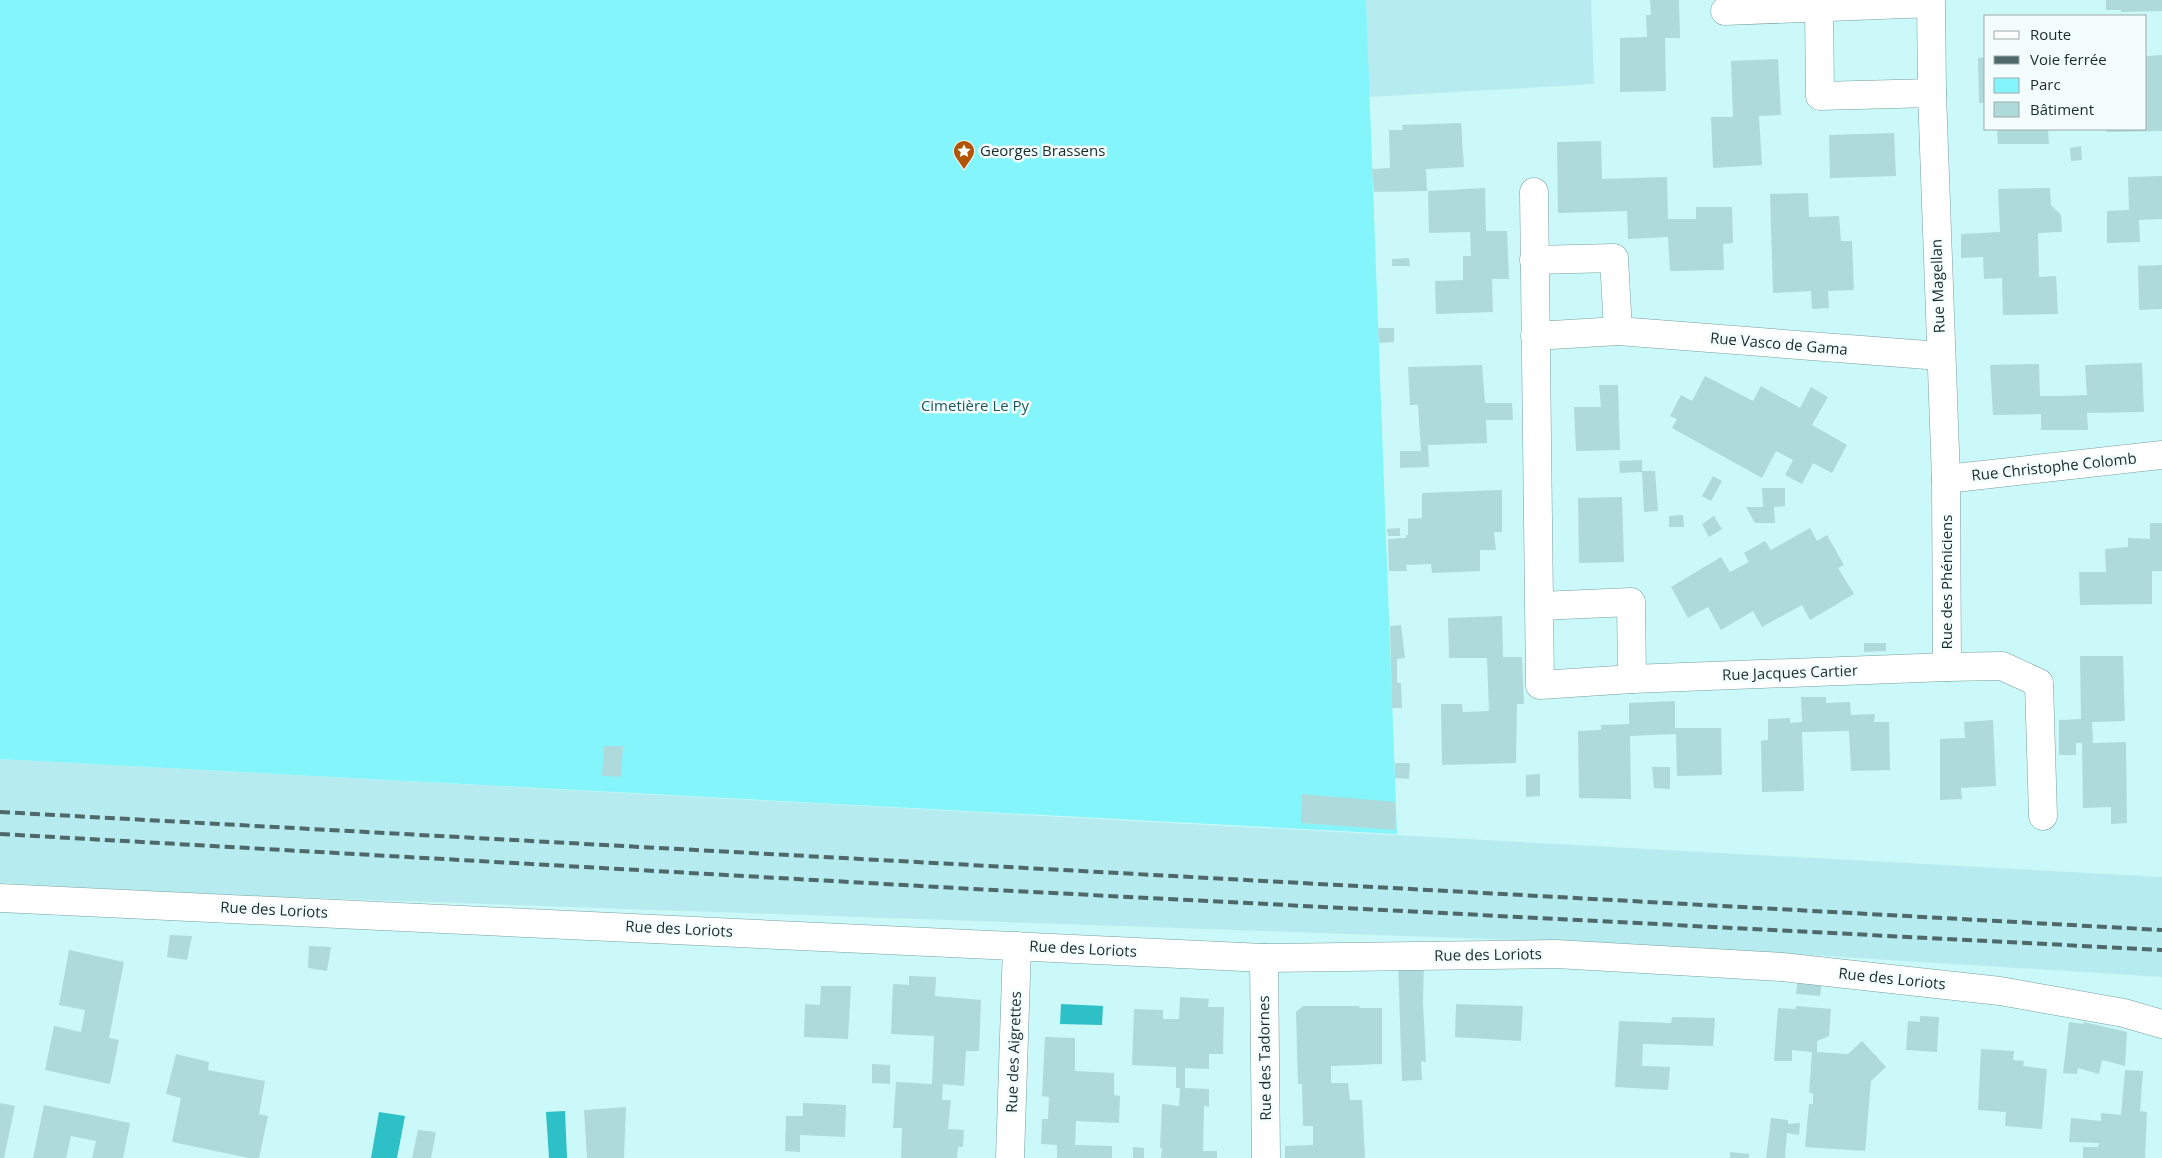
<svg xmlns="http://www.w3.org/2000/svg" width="2162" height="1158" font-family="'Open Sans',sans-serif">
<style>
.built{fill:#b6ecef}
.green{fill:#83f5fb}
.water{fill:#2ec0c7}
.building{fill:#afdadc}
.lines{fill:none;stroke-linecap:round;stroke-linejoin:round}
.minor-casing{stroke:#769fa1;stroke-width:29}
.minor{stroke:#fff;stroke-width:28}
.rail{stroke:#4f696a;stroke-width:4;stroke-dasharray:10 5;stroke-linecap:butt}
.labels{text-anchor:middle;stroke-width:5;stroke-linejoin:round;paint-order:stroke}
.poi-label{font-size:15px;fill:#1a2b2c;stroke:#f4fdfd;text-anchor:start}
.street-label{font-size:15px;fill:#1a2b2c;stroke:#f4fdfd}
.park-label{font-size:15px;fill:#1e575a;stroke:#f4fdfd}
</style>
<rect width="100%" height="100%" fill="#cbf8f9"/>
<!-- built -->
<g class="built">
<polygon points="1366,0 1591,0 1594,84 1369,97"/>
<polygon points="0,759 2162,877 2162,977 1635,944 228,895 0,883"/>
</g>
<!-- green -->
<polygon class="green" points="0,0 1366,0 1397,834 0,759"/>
<!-- water -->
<g class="water">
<polygon points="1061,1004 1103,1006 1102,1025 1060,1024"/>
<polygon points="565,1111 567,1158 549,1158 546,1112"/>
<polygon points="379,1112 405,1116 397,1158 371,1158"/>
</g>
<!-- building -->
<g class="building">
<polygon points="1650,0 1679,0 1680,38 1665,38 1666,91 1620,92 1620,38 1647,37 1646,15 1651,15"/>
<polygon points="2106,0 2162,0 2162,11 2121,12 2121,10 2106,10"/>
<polygon points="2162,55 2162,131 2107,132 2107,129 2146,129 2146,56"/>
<polygon points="1986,57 1986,103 1979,103 1978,58"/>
<polygon points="1778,59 1781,115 1759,116 1762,165 1713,168 1711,117 1733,117 1731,61"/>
<polygon points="1461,123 1464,167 1426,169 1427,191 1374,192 1372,169 1390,168 1389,130 1403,130 1402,125"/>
<polygon points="1997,129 2048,129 2049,144 1998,144"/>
<polygon points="1894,133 1896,176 1830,178 1829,135"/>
<polygon points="1601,141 1602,179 1667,177 1668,219 1696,219 1696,207 1732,207 1733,243 1723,244 1724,270 1670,271 1668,237 1628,239 1627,211 1558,213 1557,142"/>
<polygon points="2081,146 2082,160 2071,161 2070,148"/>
<polygon points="2162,176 2162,219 2139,220 2140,242 2107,243 2107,211 2129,210 2128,177"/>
<polygon points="1485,188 1486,231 1507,231 1509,279 1492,279 1493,312 1436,314 1435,281 1463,280 1463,256 1471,256 1470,232 1429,233 1428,191"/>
<polygon points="2050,188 2051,205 2061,215 2062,232 2038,233 2039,277 2056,276 2058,314 2003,315 2002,278 1984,279 1983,257 1961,258 1961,234 2000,232 1998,189"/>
<polygon points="1808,193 1809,217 1839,216 1841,241 1852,241 1854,290 1828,291 1829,308 1812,309 1811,291 1773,293 1770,194"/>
<polygon points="1409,258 1410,266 1392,266 1392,259"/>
<polygon points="2162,265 2162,309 2139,310 2138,266"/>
<polygon points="1378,328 1394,328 1394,342 1379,343"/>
<polygon points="2142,363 2144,412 2087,413 2088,430 2041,430 2041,414 1993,415 1990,365 2039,364 2040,396 2063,396 2087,395 2085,365"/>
<polygon points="1482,365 1485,403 1512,403 1513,420 1486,420 1487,443 1428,445 1429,467 1400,468 1400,451 1421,451 1418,405 1410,405 1408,367"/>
<polygon points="1705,376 1753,401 1761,386 1800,408 1811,387 1828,397 1812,425 1847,445 1832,473 1813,463 1802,484 1785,475 1793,460 1776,451 1762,478 1672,428 1677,419 1670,416 1681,395 1692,401"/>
<polygon points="1599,385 1618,385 1620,450 1576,451 1574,407 1601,407"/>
<polygon points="1642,460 1642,471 1655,471 1658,511 1644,512 1642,472 1620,473 1619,461"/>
<polygon points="1713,476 1722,481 1711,501 1702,496"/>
<polygon points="1762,488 1785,488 1785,506 1774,507 1775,523 1755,523 1746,507 1763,507"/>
<polygon points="1502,490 1502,532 1494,532 1496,550 1480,550 1480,571 1432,573 1431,564 1406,565 1407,571 1389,571 1388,539 1406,538 1406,535 1408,535 1408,519 1422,518 1422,493"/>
<polygon points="1622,497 1624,562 1579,563 1578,498"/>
<polygon points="1683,515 1684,527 1669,527 1669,516"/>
<polygon points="1714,516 1722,529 1709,537 1702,524"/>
<polygon points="2150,523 2162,523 2162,571 2152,571 2152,604 2080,605 2079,572 2106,572 2105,549 2128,547 2128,538 2150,539"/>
<polygon points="1400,528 1400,536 1388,536 1387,529"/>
<polygon points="1810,528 1817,541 1827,535 1844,565 1838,568 1854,594 1810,620 1802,605 1762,627 1753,611 1721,630 1708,607 1688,618 1671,587 1721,557 1730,572 1749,562 1744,553 1765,541 1771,550"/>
<polygon points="1502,616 1503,657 1522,657 1524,704 1517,704 1516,763 1442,765 1441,704 1462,704 1463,712 1489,711 1487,658 1449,658 1448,618"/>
<polygon points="1401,625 1405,658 1397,659 1397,683 1401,683 1402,708 1392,708 1390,626"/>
<polygon points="1864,643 1886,643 1886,651 1864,652"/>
<polygon points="2080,656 2123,656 2125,721 2092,722 2093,743 2126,742 2127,823 2111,824 2111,807 2083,808 2082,743 2076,743 2076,755 2059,755 2059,720 2081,719"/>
<polygon points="1801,697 1826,697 1826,703 1850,702 1851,715 1875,714 1874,722 1889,722 1890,770 1851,771 1849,731 1802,732 1804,791 1762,792 1761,741 1768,740 1768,719 1790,718 1790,723 1802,722"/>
<polygon points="1675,701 1675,728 1721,728 1722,775 1677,776 1676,734 1630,736 1631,799 1579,798 1578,731 1601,730 1601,725 1629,724 1629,703"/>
<polygon points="1993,720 1996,786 1961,788 1962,799 1940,800 1940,739 1965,738 1964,722"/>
<polygon points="604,746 623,746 621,777 602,776"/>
<polygon points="1395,763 1410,763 1409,779 1395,778"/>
<polygon points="1652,767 1670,767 1670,789 1654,788"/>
<polygon points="1540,774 1540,796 1526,797 1526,775"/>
<polygon points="1302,794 1395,802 1395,830 1301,823"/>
<polygon points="170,935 192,936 187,960 167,957"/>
<polygon points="309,946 331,947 327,971 308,968"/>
<polygon points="69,950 124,962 109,1038 119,1040 110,1084 45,1070 54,1026 81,1032 85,1010 59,1005"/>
<polygon points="1398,961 1424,962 1423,1003 1426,1062 1421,1061 1422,1080 1402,1081"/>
<polygon points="909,976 936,977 935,996 981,1000 979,1051 966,1051 964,1086 943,1084 942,1100 951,1100 948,1129 964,1130 963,1147 958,1147 957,1158 901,1158 902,1128 893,1128 896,1082 932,1084 934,1036 891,1034 893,984 909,985"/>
<polygon points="1798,979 1822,982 1820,996 1796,994"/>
<polygon points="821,986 851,986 848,1039 804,1037 805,1004 820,1005"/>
<polygon points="1180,997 1209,999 1208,1007 1224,1007 1223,1054 1209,1054 1209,1069 1185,1068 1185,1088 1209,1089 1209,1107 1204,1106 1203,1151 1217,1151 1217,1158 1161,1158 1162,1148 1160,1148 1162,1104 1179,1106 1180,1088 1176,1088 1176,1067 1132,1065 1134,1009 1163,1010 1163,1019 1179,1019"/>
<polygon points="1456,1004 1523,1006 1521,1041 1455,1037"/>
<polygon points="1303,1006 1360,1006 1359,1008 1382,1008 1382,1064 1331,1066 1331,1083 1348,1083 1350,1100 1362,1100 1365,1158 1285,1158 1285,1146 1313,1145 1313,1126 1303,1126 1302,1084 1298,1084 1296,1012"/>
<polygon points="1796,1006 1831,1009 1829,1036 1817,1041 1817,1052 1848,1054 1862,1041 1886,1067 1871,1081 1865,1151 1805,1147 1809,1104 1813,1104 1813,1093 1809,1093 1812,1052 1792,1050 1792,1061 1774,1061 1778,1008 1796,1009"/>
<polygon points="1920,1016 1939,1017 1937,1052 1906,1050 1908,1021 1920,1022"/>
<polygon points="1672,1017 1715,1018 1713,1046 1643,1044 1642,1066 1670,1067 1668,1090 1615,1087 1619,1021 1671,1023"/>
<polygon points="2069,1022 2083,1024 2084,1022 2127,1032 2125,1066 2102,1060 2099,1074 2078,1068 2077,1074 2063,1073"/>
<polygon points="1045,1037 1075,1038 1075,1071 1114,1073 1114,1095 1120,1096 1119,1123 1076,1121 1075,1145 1112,1146 1112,1158 1057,1158 1057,1145 1041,1144 1042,1119 1048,1119 1049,1097 1042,1096"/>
<polygon points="1981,1049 2014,1051 2013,1060 2024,1061 2023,1066 2047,1069 2042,1129 2005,1126 2006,1112 1978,1110"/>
<polygon points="176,1054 209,1062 208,1070 265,1081 259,1114 268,1116 259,1158 249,1158 172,1142 181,1098 166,1094"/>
<polygon points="872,1064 890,1065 890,1084 872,1083"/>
<polygon points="2125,1070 2143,1071 2140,1111 2147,1112 2145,1158 2083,1158 2083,1147 2098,1147 2099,1143 2069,1142 2071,1118 2101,1121 2101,1113 2121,1115"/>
<polygon points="0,1103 15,1106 4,1158 0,1158"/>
<polygon points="803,1103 846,1105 845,1137 800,1135 800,1152 785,1151 786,1116 803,1116"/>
<polygon points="44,1105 130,1123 123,1158 92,1158 96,1141 71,1136 66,1158 33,1158"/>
<polygon points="626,1107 624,1158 587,1158 584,1110"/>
<polygon points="1771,1118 1788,1120 1788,1124 1800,1123 1799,1135 1787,1133 1785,1158 1766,1158"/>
<polygon points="418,1130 436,1132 431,1158 412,1158"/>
<polygon points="1133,1147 1144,1148 1144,1158 1133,1158"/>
<polygon points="1730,1152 1749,1154 1749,1158 1730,1158"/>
</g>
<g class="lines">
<!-- minor casing -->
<g class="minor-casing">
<g id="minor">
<polyline points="1819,7 1820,96 1932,93"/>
<polyline points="1725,11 1931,3 1932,93 1946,479 1947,667 2002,666 2039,683 2043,816"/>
<polyline points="1534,192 1540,685 1632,679 1947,667"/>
<polyline points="1534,260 1614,258 1618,331"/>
<polyline points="1535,336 1618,331 1940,356"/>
<polyline points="1946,479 2162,455"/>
<polyline points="1540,606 1631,602 1632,679"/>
<polyline points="0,898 1264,958 1556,954 1782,967 2000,991 2124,1013 2162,1024"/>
<polyline points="1264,958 1266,1158"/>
<polyline points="1010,1158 1017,946"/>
</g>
</g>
<!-- minor -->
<use href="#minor" class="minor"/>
<!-- rail -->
<g class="rail">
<polyline points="0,812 2162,930"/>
<polyline points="0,834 974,889 2162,950"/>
</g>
</g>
<!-- icons -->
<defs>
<g id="sight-pin" transform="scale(1.125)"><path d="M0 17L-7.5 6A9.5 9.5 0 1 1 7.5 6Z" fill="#b25305" stroke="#f4fdfd"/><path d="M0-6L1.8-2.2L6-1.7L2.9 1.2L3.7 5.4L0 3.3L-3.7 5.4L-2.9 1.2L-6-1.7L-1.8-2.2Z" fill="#fff"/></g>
</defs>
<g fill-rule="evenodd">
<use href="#sight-pin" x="964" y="151"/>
</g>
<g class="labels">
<!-- poi labels -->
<g class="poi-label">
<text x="980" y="156">Georges Brassens</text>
</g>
<!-- street labels -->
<g class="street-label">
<text transform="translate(1938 286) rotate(-92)" y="5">Rue Magellan</text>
<text transform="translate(1779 344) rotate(5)" y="5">Rue Vasco de Gama</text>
<text transform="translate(2054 467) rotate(-6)" y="5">Rue Christophe Colomb</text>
<text transform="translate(1947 582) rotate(-90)" y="5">Rue des Phéniciens</text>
<text transform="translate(1790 673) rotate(-2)" y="5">Rue Jacques Cartier</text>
<text transform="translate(274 910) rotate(3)" y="5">Rue des Loriots</text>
<text transform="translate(679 929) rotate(3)" y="5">Rue des Loriots</text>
<text transform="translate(1083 949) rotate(3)" y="5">Rue des Loriots</text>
<text transform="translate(1488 955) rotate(-1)" y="5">Rue des Loriots</text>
<text transform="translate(1892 979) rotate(6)" y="5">Rue des Loriots</text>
<text transform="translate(1014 1052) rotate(-88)" y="5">Rue des Aigrettes</text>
<text transform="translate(1265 1058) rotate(-91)" y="5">Rue des Tadornes</text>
</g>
<!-- park labels -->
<g class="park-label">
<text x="975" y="411">Cimetière Le Py</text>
</g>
</g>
<!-- legend -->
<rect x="1984" y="15" width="162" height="115" fill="#f4fdfd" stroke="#9da9a9"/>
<rect x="1994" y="31" width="25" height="8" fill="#ffffff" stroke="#9da9a9"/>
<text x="2030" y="40" font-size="15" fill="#1a2b2c">Route</text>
<rect x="1994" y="56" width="25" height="8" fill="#4f696a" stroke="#9da9a9"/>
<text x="2030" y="65" font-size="15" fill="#1a2b2c">Voie ferrée</text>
<rect x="1994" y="78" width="25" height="15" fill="#83f5fb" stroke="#9da9a9"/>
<text x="2030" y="90" font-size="15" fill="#1a2b2c">Parc</text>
<rect x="1994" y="102" width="25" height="15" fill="#afdadc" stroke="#9da9a9"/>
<text x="2030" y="115" font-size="15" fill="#1a2b2c">Bâtiment</text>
</svg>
